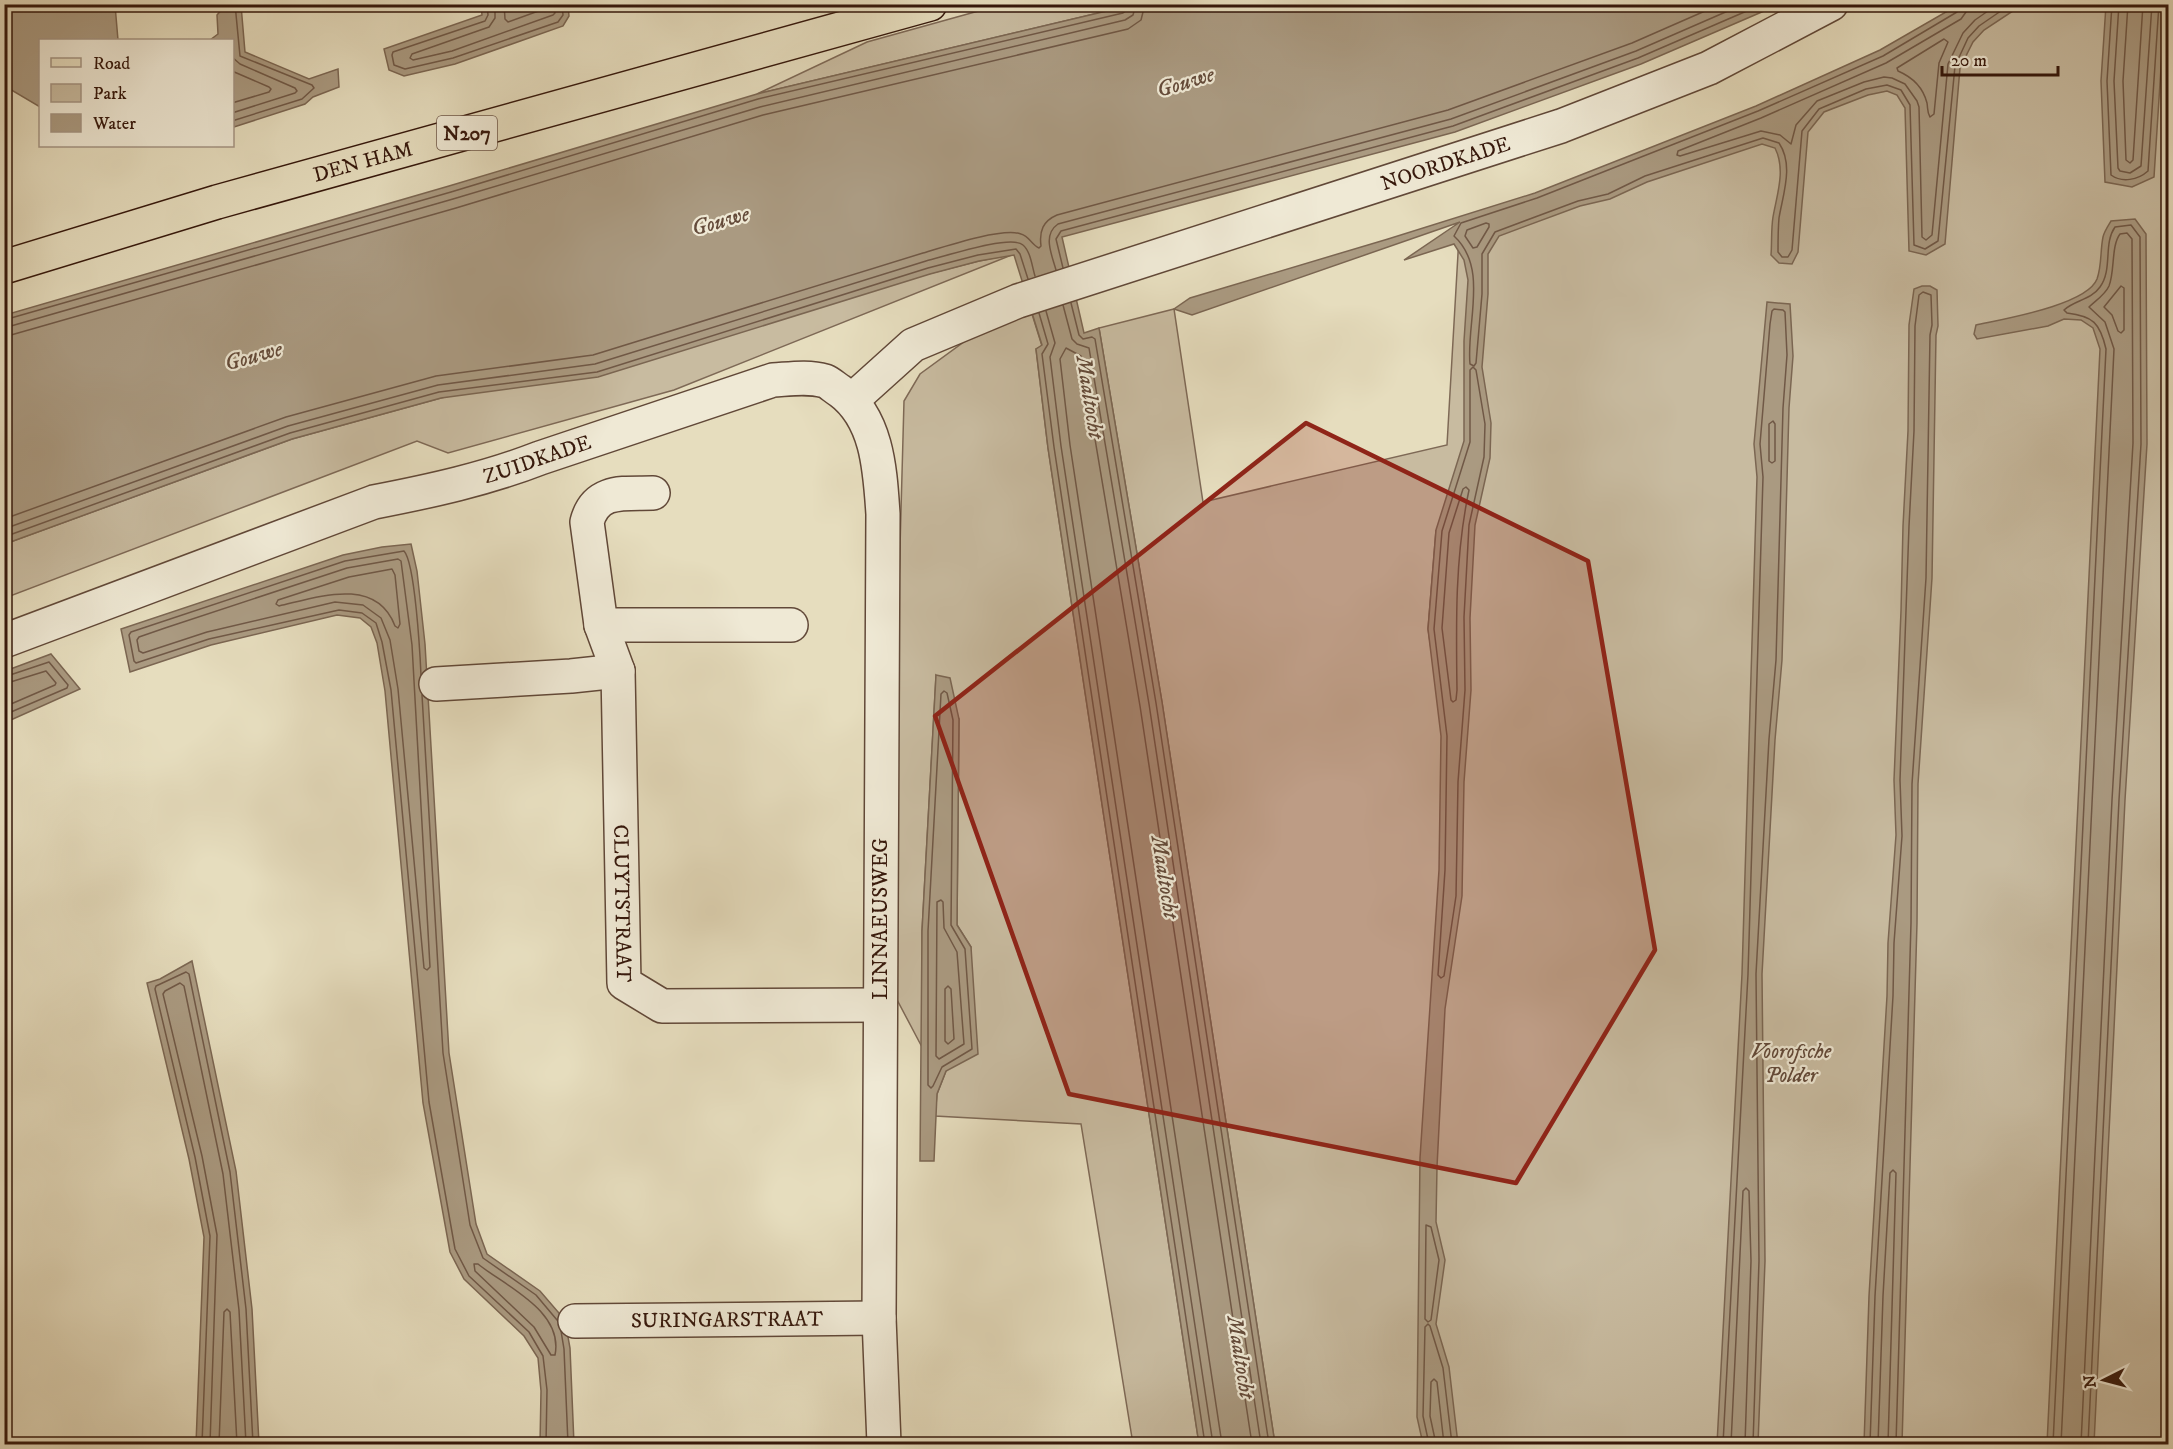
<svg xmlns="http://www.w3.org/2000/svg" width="2173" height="1449" font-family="'IM FELL DW Pica',serif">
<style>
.green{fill:#c8bba0;stroke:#7e6956;stroke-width:1.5;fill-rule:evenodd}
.water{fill:#aa9a81;stroke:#7b6652;stroke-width:1.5}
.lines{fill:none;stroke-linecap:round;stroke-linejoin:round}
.shore{stroke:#705846;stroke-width:1.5}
.minor-casing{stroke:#614838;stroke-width:36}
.major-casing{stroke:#35170b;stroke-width:36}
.minor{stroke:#efe9d5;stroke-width:33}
.major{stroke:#e6ddbe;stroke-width:33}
.marked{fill:#8f2418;fill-opacity:0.2;stroke:#8f2418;stroke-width:4.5;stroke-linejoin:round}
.labels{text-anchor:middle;stroke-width:4.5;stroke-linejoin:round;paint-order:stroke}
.shield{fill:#efe9d5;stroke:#6d5648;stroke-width:1.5}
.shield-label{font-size:20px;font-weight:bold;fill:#35170b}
.street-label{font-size:21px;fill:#35170b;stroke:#efe9d5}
.park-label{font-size:21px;font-style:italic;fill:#614838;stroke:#efe9d5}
.water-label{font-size:22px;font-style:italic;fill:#644b3a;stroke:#efe9d5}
</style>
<rect width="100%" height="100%" fill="#e6ddbe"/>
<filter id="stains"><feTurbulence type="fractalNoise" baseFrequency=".00333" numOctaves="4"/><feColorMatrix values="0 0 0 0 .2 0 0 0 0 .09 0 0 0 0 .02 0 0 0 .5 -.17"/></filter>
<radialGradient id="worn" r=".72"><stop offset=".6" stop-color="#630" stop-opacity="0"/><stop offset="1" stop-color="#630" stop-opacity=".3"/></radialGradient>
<!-- green -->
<g class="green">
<polygon points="1000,5 1132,5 757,94 867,42"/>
<path d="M1987,5H2168V1444H1275L1162,702L1099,328L1174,309L1203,502L1447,445L1460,219L1663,163ZM1436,530L1434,669L1428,629Z"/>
<polygon points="1014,254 674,390 448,453 417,441 5,598 5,544 292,439 441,398 979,261"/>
<polygon points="1032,314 1042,346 1036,349 1048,448 1199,1444 1133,1444 1081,1124 935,1116 937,1094 946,1071 971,947 957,925 959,719 936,676 922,931 923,1049 894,994 899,584 904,401 920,374 968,339 991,328"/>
</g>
<!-- water -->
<g class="water">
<polygon points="5,4 115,5 118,40 40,40 40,107 8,88 5,78"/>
<polygon points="223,5 241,5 245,52 309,79 338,69 339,87 313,97 305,104 234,127 232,40 210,40 218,34 217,15 223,8"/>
<polygon points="481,5 509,5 510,7 520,5 568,5 569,16 563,26 455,64 404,76 389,70 384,49 482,15"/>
<polygon points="1132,5 1778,5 1641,64 1455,132 1062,237 1084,333 1099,328 1162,702 1275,1444 1199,1444 1048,448 1036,349 1042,345 1014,255 979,261 930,274 598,377 441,398 292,439 5,544 5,315 449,186 757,94"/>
<path d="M1958,5H2022L1984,30L1973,42L1960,68L1945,244L1926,255L1909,251L1905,108L1897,95L1887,91L1868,95L1824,112L1808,132L1798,252L1792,264L1779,263L1771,255C1772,242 1771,229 1773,217C1777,194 1786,170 1775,148L1762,144L1647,182L1610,199L1580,206L1499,236L1488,254V294L1482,367L1491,423L1490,458L1475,525L1470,618L1471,690L1464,782L1462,896L1445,1009L1437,1167L1436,1222L1445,1260L1436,1324L1449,1367L1458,1444H1423L1417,1417L1420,1158L1439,870L1441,736L1428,629L1436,530L1464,441V341L1468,280L1464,260L1454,244L1404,260L1460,222L1192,315L1174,309L1190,298L1388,239L1535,193L1756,106L1880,50Z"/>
<polygon points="2106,5 2165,5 2154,177 2132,187 2105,182 2101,81"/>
<path d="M2135,219L2146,234L2147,444L2125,800L2094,1444H2047L2100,349L2093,328L2081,320L2064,319L2048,326L1977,339L1974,334L1976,325C2003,319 2087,305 2097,279C2102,265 2100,252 2103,237C2104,232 2108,226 2111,221Z"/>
<polygon points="1922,286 1930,286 1937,290 1938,326 1936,335 1932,578 1918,784 1917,923 1902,1444 1864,1444 1869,1296 1887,996 1888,943 1896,835 1894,780 1901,611 1903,526 1908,431 1909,325 1914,289"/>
<polygon points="1767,302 1790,304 1793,356 1789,408 1782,660 1775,740 1762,974 1765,1261 1758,1444 1717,1444 1742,974 1757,477 1754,444"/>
<polygon points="411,544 417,571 425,644 449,1053 476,1224 487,1254 540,1291 565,1320 570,1348 574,1444 540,1444 541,1391 538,1358 524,1336 464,1279 450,1252 423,1103 385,691 377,643 371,627 360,618 337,615 211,645 130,672 121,629 343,555 382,547"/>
<polygon points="51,654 80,689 13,719 5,721 5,671"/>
<polygon points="936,675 950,678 959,719 957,925 971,947 978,1054 946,1071 937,1094 934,1161 920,1161 922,931"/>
<polygon points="192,961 236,1171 252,1309 259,1444 196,1444 204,1237 189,1159 147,983 160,979"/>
</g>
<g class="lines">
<!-- shore -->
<g class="shore">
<polyline points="487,4 488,15 485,21 393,52 392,55 394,65 405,69 453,58 558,22 563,15 562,4"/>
<polyline points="495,4 495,18 489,27 412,54 410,58 413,60 452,51 553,15 555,13 555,4"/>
<polyline points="504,4 505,19 508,22 544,9 546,4"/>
<path d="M1960,4L1957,12L1883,56L1758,111L1537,198L1461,223L1454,236C1489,268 1466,323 1470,364L1474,366L1476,363L1482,294V254L1495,232L1578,201L1608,194L1645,176L1763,138L1779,143C1794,165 1783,194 1779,218C1778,229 1778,240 1778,252L1782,257H1788L1792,250L1802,131L1819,109L1866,89L1887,85L1901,90L1910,105L1914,245L1925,249L1938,241L1955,66L1968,38L1979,26L2011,4"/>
<polyline points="1968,4 1966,12 1961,19 1886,63 1761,118 1678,151 1677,155 1680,156 1761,131 1780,135 1791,144 1796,125 1817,101 1864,82 1884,77 1892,78 1905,84 1917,101 1919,107 1922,237 1926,240 1932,235 1948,64 1963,33 1975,20 1998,4"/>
<path d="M2112,4L2107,81L2111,175C2122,183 2138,180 2148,171L2159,4"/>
<polyline points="2119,4 2114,81 2118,168 2120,171 2130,173 2141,166 2152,4"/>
<polyline points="2128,4 2123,81 2126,160 2130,163 2133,160 2143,4"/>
<path d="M1944,39L1948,42L1939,63L1934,114L1930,117C1927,112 1928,109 1927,103C1923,87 1912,77 1898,71L1897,68Z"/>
<polyline points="232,57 240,64 295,88 297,91 295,93 232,113"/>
<polyline points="232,71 269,87 271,89 269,92 232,103"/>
<polyline points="232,121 302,99 314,88 312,85 240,56 235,4"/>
<polygon points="1486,223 1489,224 1489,227 1477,247 1473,248 1465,236 1467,230"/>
<polyline points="1063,268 1056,239 1061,231 1453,126 1638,58 1763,4"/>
<path d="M1056,270C1052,255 1042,235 1058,224L1451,119L1636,51L1744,4"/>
<polygon points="2121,286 2124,288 2124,330 2121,333 2118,331 2112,315 2104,307"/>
<polyline points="1071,303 1079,335 1083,339 1092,337 1095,339 1156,703 1269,1444"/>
<polyline points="1063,305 1072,339 1077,344 1089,348 1149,704 1261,1444"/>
<polyline points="1046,311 1055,343 1050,357 1061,446 1213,1444"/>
<polyline points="1039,313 1048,344 1042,354 1054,447 1205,1444"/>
<polyline points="4,320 451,192 758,99 1123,13 1127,10 1129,4"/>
<polyline points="4,328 453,199 760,107 1125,20 1133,15 1136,4"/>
<polyline points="4,337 456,208 763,115 1128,29 1141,20 1145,4"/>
<polygon points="1473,367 1476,370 1485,424 1484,457 1469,525 1464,617 1465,690 1458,782 1456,896 1444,976 1441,978 1438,975 1445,870 1447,736 1434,629 1442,531 1470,442 1470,370"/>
<polygon points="1773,421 1775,424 1775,461 1772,463 1769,461 1769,424"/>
<path d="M1466,487L1469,490C1455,556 1456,622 1457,690L1456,700L1453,702L1451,700L1442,628L1449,533L1463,489Z"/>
<path d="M4,519L286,417L436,376L593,355L923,253C943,247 1003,227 1021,234C1029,236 1032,245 1039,248L1041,246C1039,231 1043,221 1057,215L1448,110L1632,43L1721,4"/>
<path d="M4,529L288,426L438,385L595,364L926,261C943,257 1011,234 1023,245C1031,252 1032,267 1035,276"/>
<polyline points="4,537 290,433 439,392 597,372 928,268 978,255 1016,249 1020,254 1028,279"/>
<polygon points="398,559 401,561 412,645 430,967 427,970 424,968 398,689 390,640 381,618 363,605 335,602 207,632 143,653 139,651 137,640 139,637 165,628 347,568"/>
<path d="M392,569L395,575L400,624L398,628L395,626C376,576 318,597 279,606L276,604L278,600L349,577Z"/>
<path d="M421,675C420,653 415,563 404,551L345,561L131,632L129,635L134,661L136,663L209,639L339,610L362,613L376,623L382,642L391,690L429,1102L455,1249L469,1276L529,1332L543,1356L547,1390L546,1444"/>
<polyline points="4,677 49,662 68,685 67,688 4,715"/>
<polyline points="4,684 46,671 56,683 55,685 4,707"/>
<polygon points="944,691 947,693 953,720 951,925 965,949 972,1049 942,1067 933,1086 931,1088 928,1085 928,931 941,694"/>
<polyline points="422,695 443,1053 470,1225 483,1258 536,1295 557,1320"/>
<polygon points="941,900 943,902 944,928 957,952 964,1044 939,1059 936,1056 937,902"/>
<polygon points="948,986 951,989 954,1039 948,1044 945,1041 945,989"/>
<polygon points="1426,1225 1431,1227 1439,1260 1431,1320 1428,1322 1425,1319"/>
<path d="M474,1264H478C505,1286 564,1311 555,1355H551L534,1327L475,1271Z"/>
<polyline points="561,1331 564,1349 568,1444"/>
<polyline points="202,1444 210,1236 195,1157 155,989 156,986 186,972 189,974 230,1172 246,1309 253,1444"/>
<polyline points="210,1444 217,1235 202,1156 163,994 165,991 180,983 184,986 223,1174 239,1310 246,1444"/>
<polyline points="219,1444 224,1312 227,1309 230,1312 237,1444"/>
<polyline points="1222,1444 1070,445 1060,359 1066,348 1081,356 1140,706 1252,1444"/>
<polyline points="1429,1444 1423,1416 1425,1327 1428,1324 1430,1326 1443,1368 1452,1444"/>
<polyline points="1436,1444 1430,1416 1431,1382 1434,1379 1437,1382 1444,1444"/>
<polyline points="1723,1444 1748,974 1763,477 1760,444 1770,324 1772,311 1774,309 1783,310 1785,312 1787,355 1783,408 1776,660 1769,739 1756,974 1759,1261 1753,1444"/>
<polyline points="1731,1444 1743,1191 1746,1188 1749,1191 1751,1261 1745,1444"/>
<polyline points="1870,1444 1875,1296 1893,996 1894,943 1902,836 1900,780 1909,526 1914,431 1915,326 1919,295 1923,292 1931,295 1932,325 1930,335 1926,578 1912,784 1911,923 1896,1444"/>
<polyline points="1878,1444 1883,1296 1890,1173 1893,1170 1896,1173 1888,1444"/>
<path d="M2053,1444L2106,349C2100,323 2093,316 2067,313L2064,310C2075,300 2091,300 2100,287C2113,269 2103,244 2115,227L2131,225L2140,237L2141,444L2119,800L2088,1444"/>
<path d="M2061,1444L2114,349L2105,322L2089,307C2095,301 2105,295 2109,286C2115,271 2111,246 2120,234L2127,233L2132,239L2133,443L2112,800L2081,1444"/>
</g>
<!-- minor casing -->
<g class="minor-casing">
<g id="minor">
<path id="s1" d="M852,400L913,345L1018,301L1561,126L1709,68L1831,4"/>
<path id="s2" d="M653,493C625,494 596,488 587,522L601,625L618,671L624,983L662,1006L879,1005"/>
<polyline points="601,625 791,625"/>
<path id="s3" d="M4,641L374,502C431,491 486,479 540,458L773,380C790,379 808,376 825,381C830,383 835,388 840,391C878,419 880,471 883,514L879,1318L884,1444"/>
<polyline points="436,684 571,676 618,671"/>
<path id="s4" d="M575,1321L879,1318"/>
</g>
</g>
<!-- major casing -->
<g class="major-casing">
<g id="major">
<path id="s5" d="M4,267L217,202L930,4"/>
</g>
</g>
<!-- minor -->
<use href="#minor" class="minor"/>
<!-- major -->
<use href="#major" class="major"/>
</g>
<!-- marked area -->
<path class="marked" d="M1306,423L1588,561L1655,950L1516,1183L1069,1094L935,716Z"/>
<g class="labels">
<!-- shield labels -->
<rect class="shield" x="437" y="116" width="60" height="34" rx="4.5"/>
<g class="shield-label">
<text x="467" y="140">N207</text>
</g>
<!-- street labels -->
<g class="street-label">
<text dy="7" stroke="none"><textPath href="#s5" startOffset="374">DEN HAM</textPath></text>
<text dy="7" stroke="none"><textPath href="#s1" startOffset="645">NOORDKADE</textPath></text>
<text dy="7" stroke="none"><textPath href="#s3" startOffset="564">ZUIDKADE</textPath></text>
<text dy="7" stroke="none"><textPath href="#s2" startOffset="465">CLUYTSTRAAT</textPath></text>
<text transform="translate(880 919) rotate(-90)" y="7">LINNAEUSWEG</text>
<text dy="7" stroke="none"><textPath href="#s4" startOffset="152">SURINGARSTRAAT</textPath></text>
</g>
<!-- park labels -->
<g class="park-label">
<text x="1791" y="1058">Voorofsche<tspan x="1791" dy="24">Polder</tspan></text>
</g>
<!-- water labels -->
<g class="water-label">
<text transform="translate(1185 81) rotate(-17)" y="8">Gouwe</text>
<text transform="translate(720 220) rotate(-16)" y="8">Gouwe</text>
<text transform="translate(253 355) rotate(-16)" y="8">Gouwe</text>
<text transform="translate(1091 397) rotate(81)" y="8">Maaltocht</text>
<text transform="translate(1166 877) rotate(81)" y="8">Maaltocht</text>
<text transform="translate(1242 1357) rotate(81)" y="8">Maaltocht</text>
</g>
</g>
<!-- margin -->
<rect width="2173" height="1449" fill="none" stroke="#e6ddbe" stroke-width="24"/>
<rect x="6" y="6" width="2161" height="1437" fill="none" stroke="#35170b" stroke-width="3"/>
<rect x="12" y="12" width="2149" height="1425" fill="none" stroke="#35170b" stroke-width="1.5"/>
<!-- legend -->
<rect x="39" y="39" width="195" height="108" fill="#efe9d5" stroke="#a59584" stroke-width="1.5"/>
<rect x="51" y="58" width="30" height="9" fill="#e6ddbe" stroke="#a59584" stroke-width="1.5"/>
<text x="93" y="69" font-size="18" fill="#35170b">Road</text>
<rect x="51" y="84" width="30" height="18" fill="#c8bba0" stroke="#a59584" stroke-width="1.5"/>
<text x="93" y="99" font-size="18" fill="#35170b">Park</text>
<rect x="51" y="114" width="30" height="18" fill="#aa9a81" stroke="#a59584" stroke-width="1.5"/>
<text x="93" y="129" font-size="18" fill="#35170b">Water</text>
<!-- north arrow -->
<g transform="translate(2104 1380) rotate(264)" stroke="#efe9d5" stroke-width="4.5" paint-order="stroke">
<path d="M0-4.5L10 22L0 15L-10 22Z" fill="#35170b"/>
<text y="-9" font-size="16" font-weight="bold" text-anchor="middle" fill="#35170b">N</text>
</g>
<!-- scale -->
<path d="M1942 66v9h116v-9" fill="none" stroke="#35170b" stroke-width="3"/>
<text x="1951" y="66" font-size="18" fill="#35170b" stroke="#efe9d5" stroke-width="4.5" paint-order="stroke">20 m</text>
<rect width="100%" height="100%" filter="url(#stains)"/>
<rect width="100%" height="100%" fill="url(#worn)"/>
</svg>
